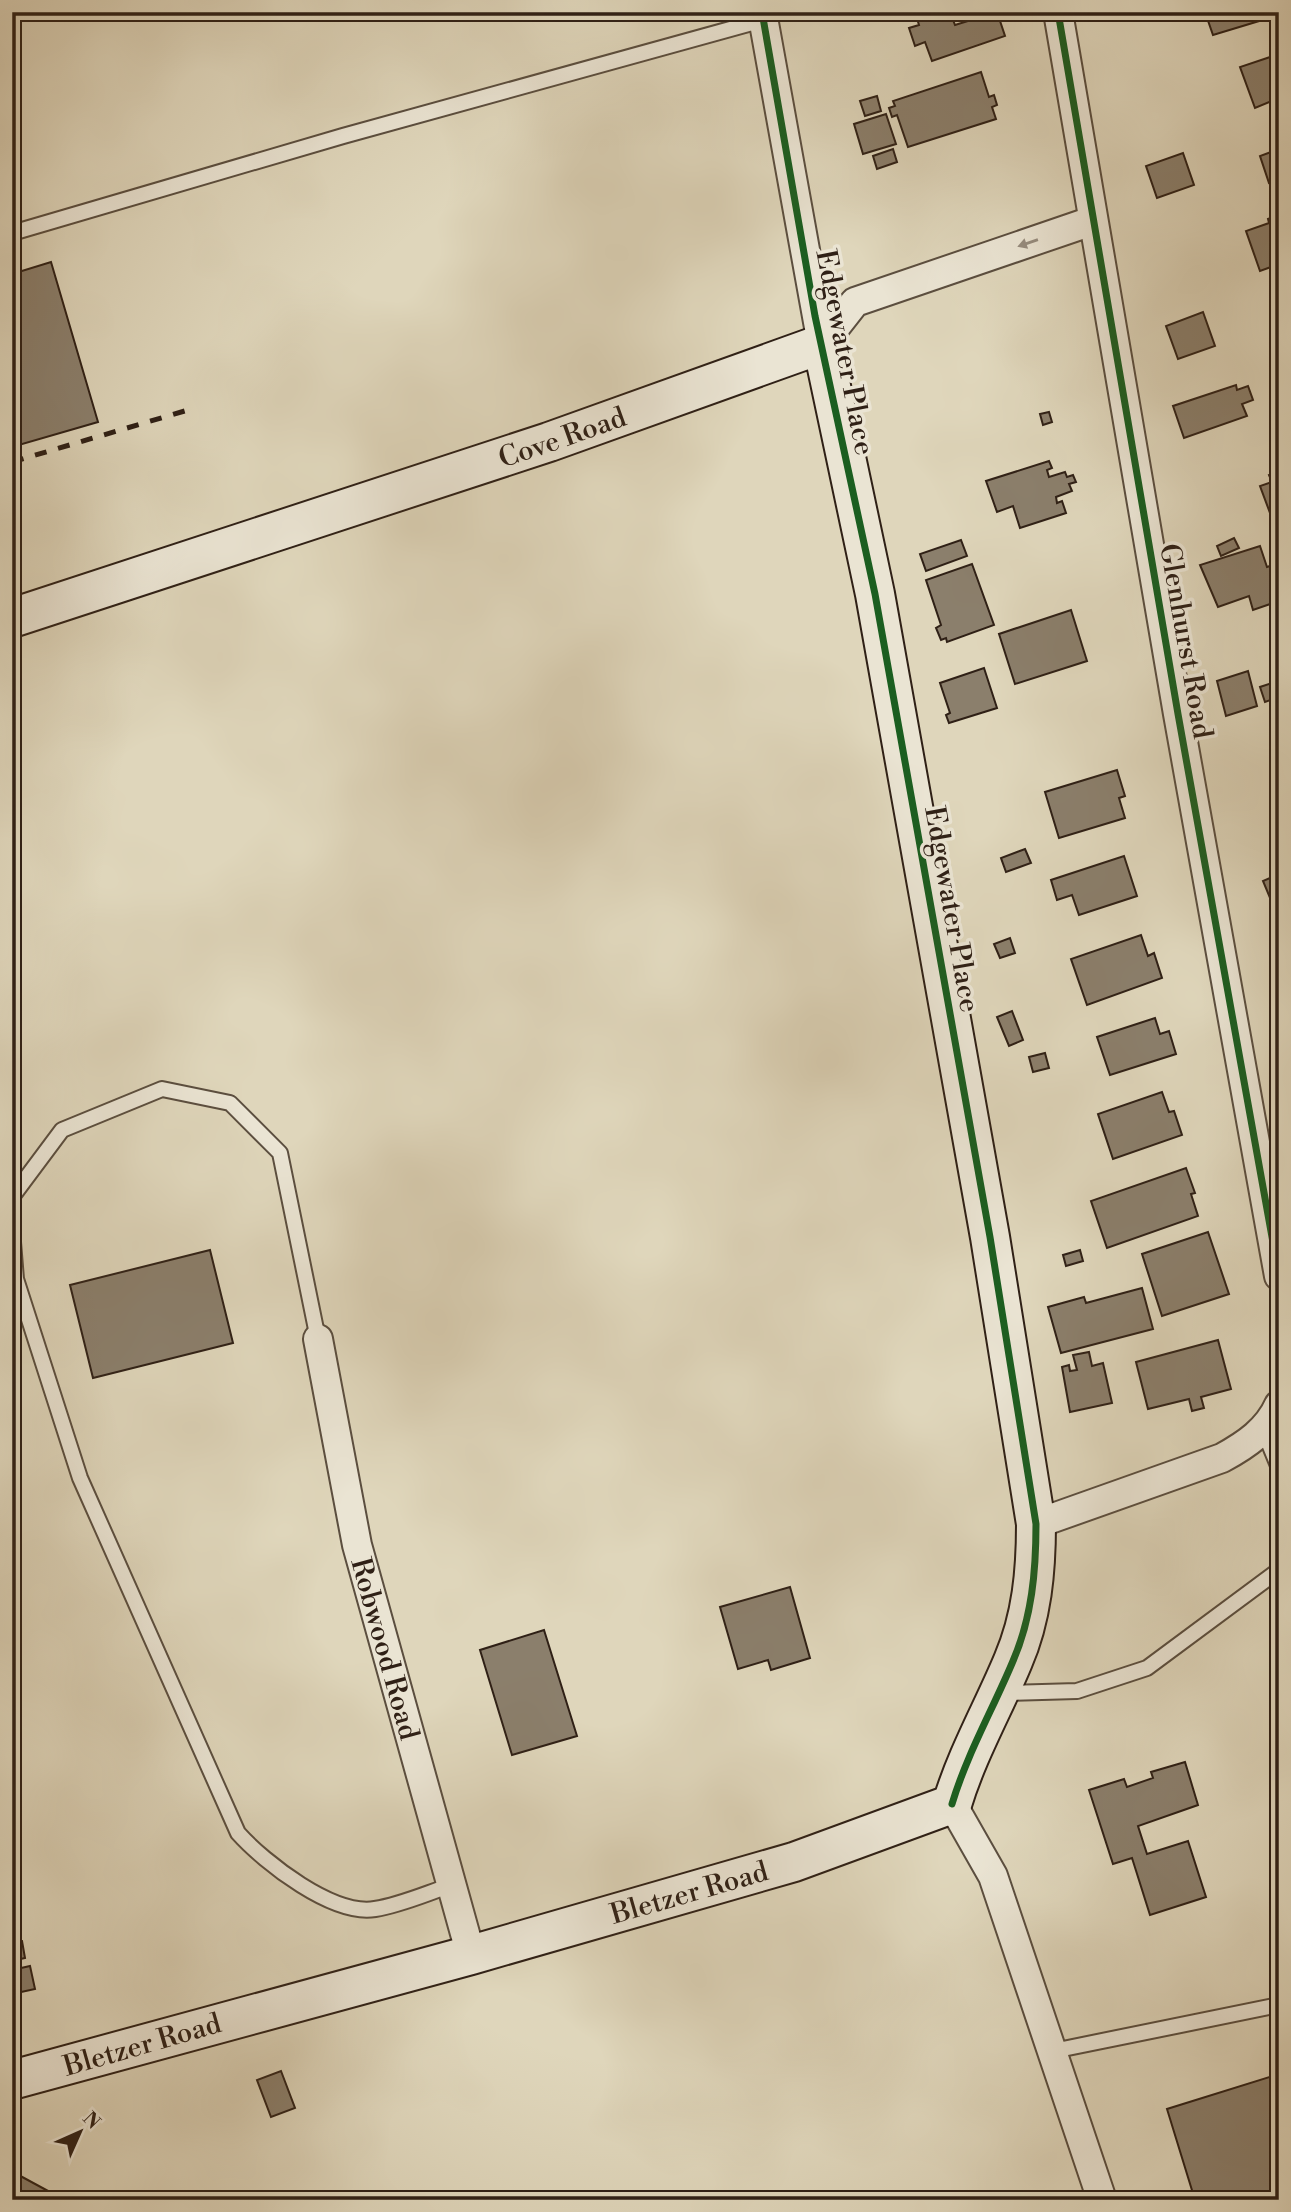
<svg xmlns="http://www.w3.org/2000/svg" width="1291" height="2212" font-family="'Libre Bodoni',serif">
<style>
.building{fill:#8b7f6c;stroke:#2f2016;stroke-width:2}
.lines{fill:none;stroke-linecap:round;stroke-linejoin:round}
.lane-casing{stroke:#5b4e3f;stroke-width:18}
.street-casing{stroke:#5b4e3f;stroke-width:32}
.secondary-casing{stroke:#2f2016;stroke-width:42}
.lane{stroke:#eae4d3;stroke-width:14}
.street{stroke:#eae4d3;stroke-width:28}
.secondary{stroke:#eae4d3;stroke-width:38}
.rail{stroke:#2f2016;stroke-width:5;stroke-dasharray:12 12;stroke-linecap:butt}
.cycleway-casing{stroke:#eae4d3;stroke-width:11}
.cycleway{stroke:#1b5e20;stroke-width:7}
.oneway{fill:#968c7e}
.labels{text-anchor:middle;stroke-width:7;stroke-linejoin:round;paint-order:stroke}
.street-label{font-size:28px;fill:#2f2016;stroke:#eae4d3}
</style>
<rect width="100%" height="100%" fill="#dfd6bb"/>
<filter id="stains"><feTurbulence type="fractalNoise" baseFrequency=".00286" numOctaves="4"/><feColorMatrix values="0 0 0 0 .2 0 0 0 0 .09 0 0 0 0 .02 0 0 0 .5 -.17"/></filter>
<radialGradient id="worn" r=".72"><stop offset=".6" stop-color="#630" stop-opacity="0"/><stop offset="1" stop-color="#630" stop-opacity=".3"/></radialGradient>
<!-- building -->
<g class="building">
<polygon points="915,12 950,12 955,25 997,12 1005,36 932,61 925,42 915,46 909,28 919,25"/>
<polygon points="1205,12 1279,12 1279,15 1213,35"/>
<polygon points="1279,54 1279,98 1255,108 1240,67"/>
<polygon points="981,72 989,97 994,95 997,105 992,107 996,119 908,147 897,115 892,117 889,108 895,106 893,101"/>
<polygon points="877,96 881,111 865,116 860,101"/>
<polygon points="886,114 896,144 863,154 854,124"/>
<polygon points="893,149 897,162 877,169 873,156"/>
<polygon points="1279,149 1279,181 1269,183 1260,156"/>
<polygon points="1183,153 1194,185 1157,198 1146,166"/>
<polygon points="1279,215 1279,264 1260,271 1246,231 1269,223 1268,219"/>
<polygon points="51,262 98,422 12,447 12,274"/>
<polygon points="1203,312 1215,346 1178,359 1166,326"/>
<polygon points="1236,385 1237,390 1248,386 1253,400 1242,404 1247,416 1184,438 1173,406"/>
<polygon points="1049,412 1052,422 1043,425 1040,414"/>
<polygon points="1049,461 1052,468 1047,470 1049,477 1065,472 1067,477 1073,475 1076,482 1069,484 1072,491 1056,497 1057,503 1062,501 1066,513 1020,528 1013,506 997,512 986,481"/>
<polygon points="1279,471 1279,510 1270,513 1260,486 1272,482 1269,475"/>
<polygon points="1234,538 1239,548 1221,556 1217,546"/>
<polygon points="961,540 967,556 926,571 920,554"/>
<polygon points="1260,546 1267,567 1279,563 1279,601 1253,610 1249,596 1218,607 1200,565"/>
<polygon points="972,564 994,625 947,642 946,638 941,640 936,628 941,625 926,580"/>
<polygon points="1071,610 1087,661 1015,684 999,634"/>
<polygon points="984,668 997,708 949,723 946,715 950,713 940,683"/>
<polygon points="1248,671 1257,706 1226,716 1217,681"/>
<polygon points="1278,681 1279,697 1265,702 1260,687"/>
<polygon points="1117,770 1125,796 1119,798 1125,818 1059,838 1045,792"/>
<polygon points="1025,849 1031,863 1006,872 1001,858"/>
<polygon points="1124,856 1137,896 1079,915 1072,895 1057,900 1051,880"/>
<polygon points="1279,874 1279,903 1273,905 1263,881"/>
<polygon points="1141,935 1148,956 1154,953 1162,978 1087,1005 1071,959"/>
<polygon points="1010,938 1015,953 1000,958 994,944"/>
<polygon points="1279,959 1279,979 1278,979 1272,962"/>
<polygon points="1012,1011 1023,1040 1009,1046 997,1017"/>
<polygon points="1155,1018 1160,1034 1169,1031 1176,1054 1110,1075 1097,1037"/>
<polygon points="1045,1053 1049,1068 1033,1072 1029,1057"/>
<polygon points="1162,1092 1169,1112 1174,1111 1182,1135 1113,1159 1098,1114"/>
<polygon points="1186,1168 1195,1193 1191,1194 1198,1216 1107,1248 1091,1201"/>
<polygon points="1208,1232 1229,1294 1162,1316 1142,1254"/>
<polygon points="210,1250 233,1343 93,1378 70,1285"/>
<polygon points="1080,1250 1083,1261 1066,1266 1063,1255"/>
<polygon points="1142,1288 1153,1329 1061,1353 1048,1307 1084,1297 1086,1303"/>
<polygon points="1218,1340 1231,1389 1201,1397 1204,1408 1192,1411 1189,1399 1148,1409 1136,1362"/>
<polygon points="1089,1352 1092,1366 1103,1363 1112,1403 1070,1412 1062,1367 1069,1365 1070,1371 1077,1370 1073,1355"/>
<polygon points="790,1587 810,1658 771,1670 768,1660 738,1669 720,1607"/>
<polygon points="544,1630 577,1736 512,1755 480,1650"/>
<polygon points="1185,1762 1198,1805 1138,1826 1147,1854 1188,1841 1206,1897 1150,1915 1132,1858 1113,1864 1089,1790 1124,1779 1127,1787 1153,1778 1151,1772"/>
<polygon points="12,1902 18,1924 12,1925"/>
<polygon points="22,1941 25,1958 12,1961 12,1942"/>
<polygon points="30,1966 35,1989 12,1994 12,1970"/>
<polygon points="281,2071 295,2108 271,2117 257,2080"/>
<polygon points="1279,2074 1279,2200 1195,2200 1167,2109"/>
<polygon points="13,2172 50,2192 46,2200 12,2200"/>
</g>
<g class="lines">
<!-- lane casing -->
<g class="lane-casing">
<g id="lane">
<polyline points="12,233 343,136 763,20"/>
<polyline points="12,1197 62,1130 162,1089 230,1103 280,1153 318,1339"/>
<path d="M12,1230L16,1279L80,1478L238,1833C265,1863 333,1916 375,1909C401,1905 427,1893 452,1885"/>
<polyline points="1263,1429 1279,1468"/>
<polyline points="1003,1693 1077,1691 1147,1668 1279,1570"/>
<polyline points="1053,2051 1279,2005"/>
</g>
</g>
<!-- street casing -->
<g class="street-casing">
<g id="street">
<polyline points="762,12 822,344"/>
<polyline points="1058,12 1178,714 1279,1276"/>
<polyline points="822,344 855,302 1092,221"/>
<path id="s1" d="M318,1339L357,1545L471,1955"/>
<path d="M1036,1524L1222,1458C1246,1445 1268,1430 1279,1405"/>
<polyline points="952,1804 993,1876 1102,2200"/>
</g>
</g>
<!-- secondary casing -->
<g class="secondary-casing">
<g id="secondary">
<path id="s2" d="M12,618L549,442L822,344L875,594L990,1237L1036,1524C1036,1571 1032,1617 1013,1661C993,1709 967,1754 952,1804L794,1862L471,1955L12,2080"/>
</g>
</g>
<!-- lane -->
<use href="#lane" class="lane"/>
<!-- street -->
<use href="#street" class="street"/>
<!-- secondary -->
<use href="#secondary" class="secondary"/>
<!-- rail -->
<polyline class="rail" points="12,462 188,410"/>
<!-- cycleway casing -->
<g class="cycleway-casing">
<g id="cycleway">
<path d="M762,12L815,316L875,594L990,1237L1036,1524C1036,1571 1032,1617 1013,1661C993,1709 967,1754 952,1804"/>
<polyline points="1058,12 1178,714 1279,1276"/>
</g>
</g>
<!-- cycleway -->
<use href="#cycleway" class="cycleway"/>
</g>
<!-- one-way arrows -->
<defs><path id="oneway-solid" d="M-6-.8H1V-3.2L6.5 0L1 3.2V.8H-6Z" transform="scale(1.75)"/></defs>
<use class="oneway" href="#oneway-solid" transform="translate(1028 243) rotate(161)"/>
<g class="labels">
<!-- street labels -->
<g class="street-label">
<text transform="translate(846 352) rotate(79)" y="10">Edgewater Place</text>
<text dy="10" stroke="none"><textPath href="#s2" startOffset="579">Cove Road</textPath></text>
<text transform="translate(1187 641) rotate(80)" y="10">Glenhurst Road</text>
<text transform="translate(953 909) rotate(80)" y="10">Edgewater Place</text>
<text dy="10" stroke="none"><textPath href="#s1" startOffset="317">Robwood Road</textPath></text>
<text transform="translate(689 1892) rotate(-16)" y="10">Bletzer Road</text>
<text transform="translate(142 2044) rotate(-16)" y="10">Bletzer Road</text>
</g>
</g>
<!-- margin -->
<rect width="1291" height="2212" fill="none" stroke="#dfd6bb" stroke-width="42"/>
<rect x="14" y="14" width="1263" height="2184" fill="none" stroke="#2f2016" stroke-width="3.5"/>
<rect x="21" y="21" width="1249" height="2170" fill="none" stroke="#2f2016" stroke-width="2"/>
<!-- north arrow -->
<g transform="translate(80 2132) rotate(45)" stroke="#eae4d3" stroke-width="5" paint-order="stroke">
<path d="M0-5L12 26L0 18L-12 26Z" fill="#2f2016"/>
<text y="-10" font-size="19" font-weight="bold" text-anchor="middle" fill="#2f2016">N</text>
</g>
<rect width="100%" height="100%" filter="url(#stains)"/>
<rect width="100%" height="100%" fill="url(#worn)"/>
</svg>
